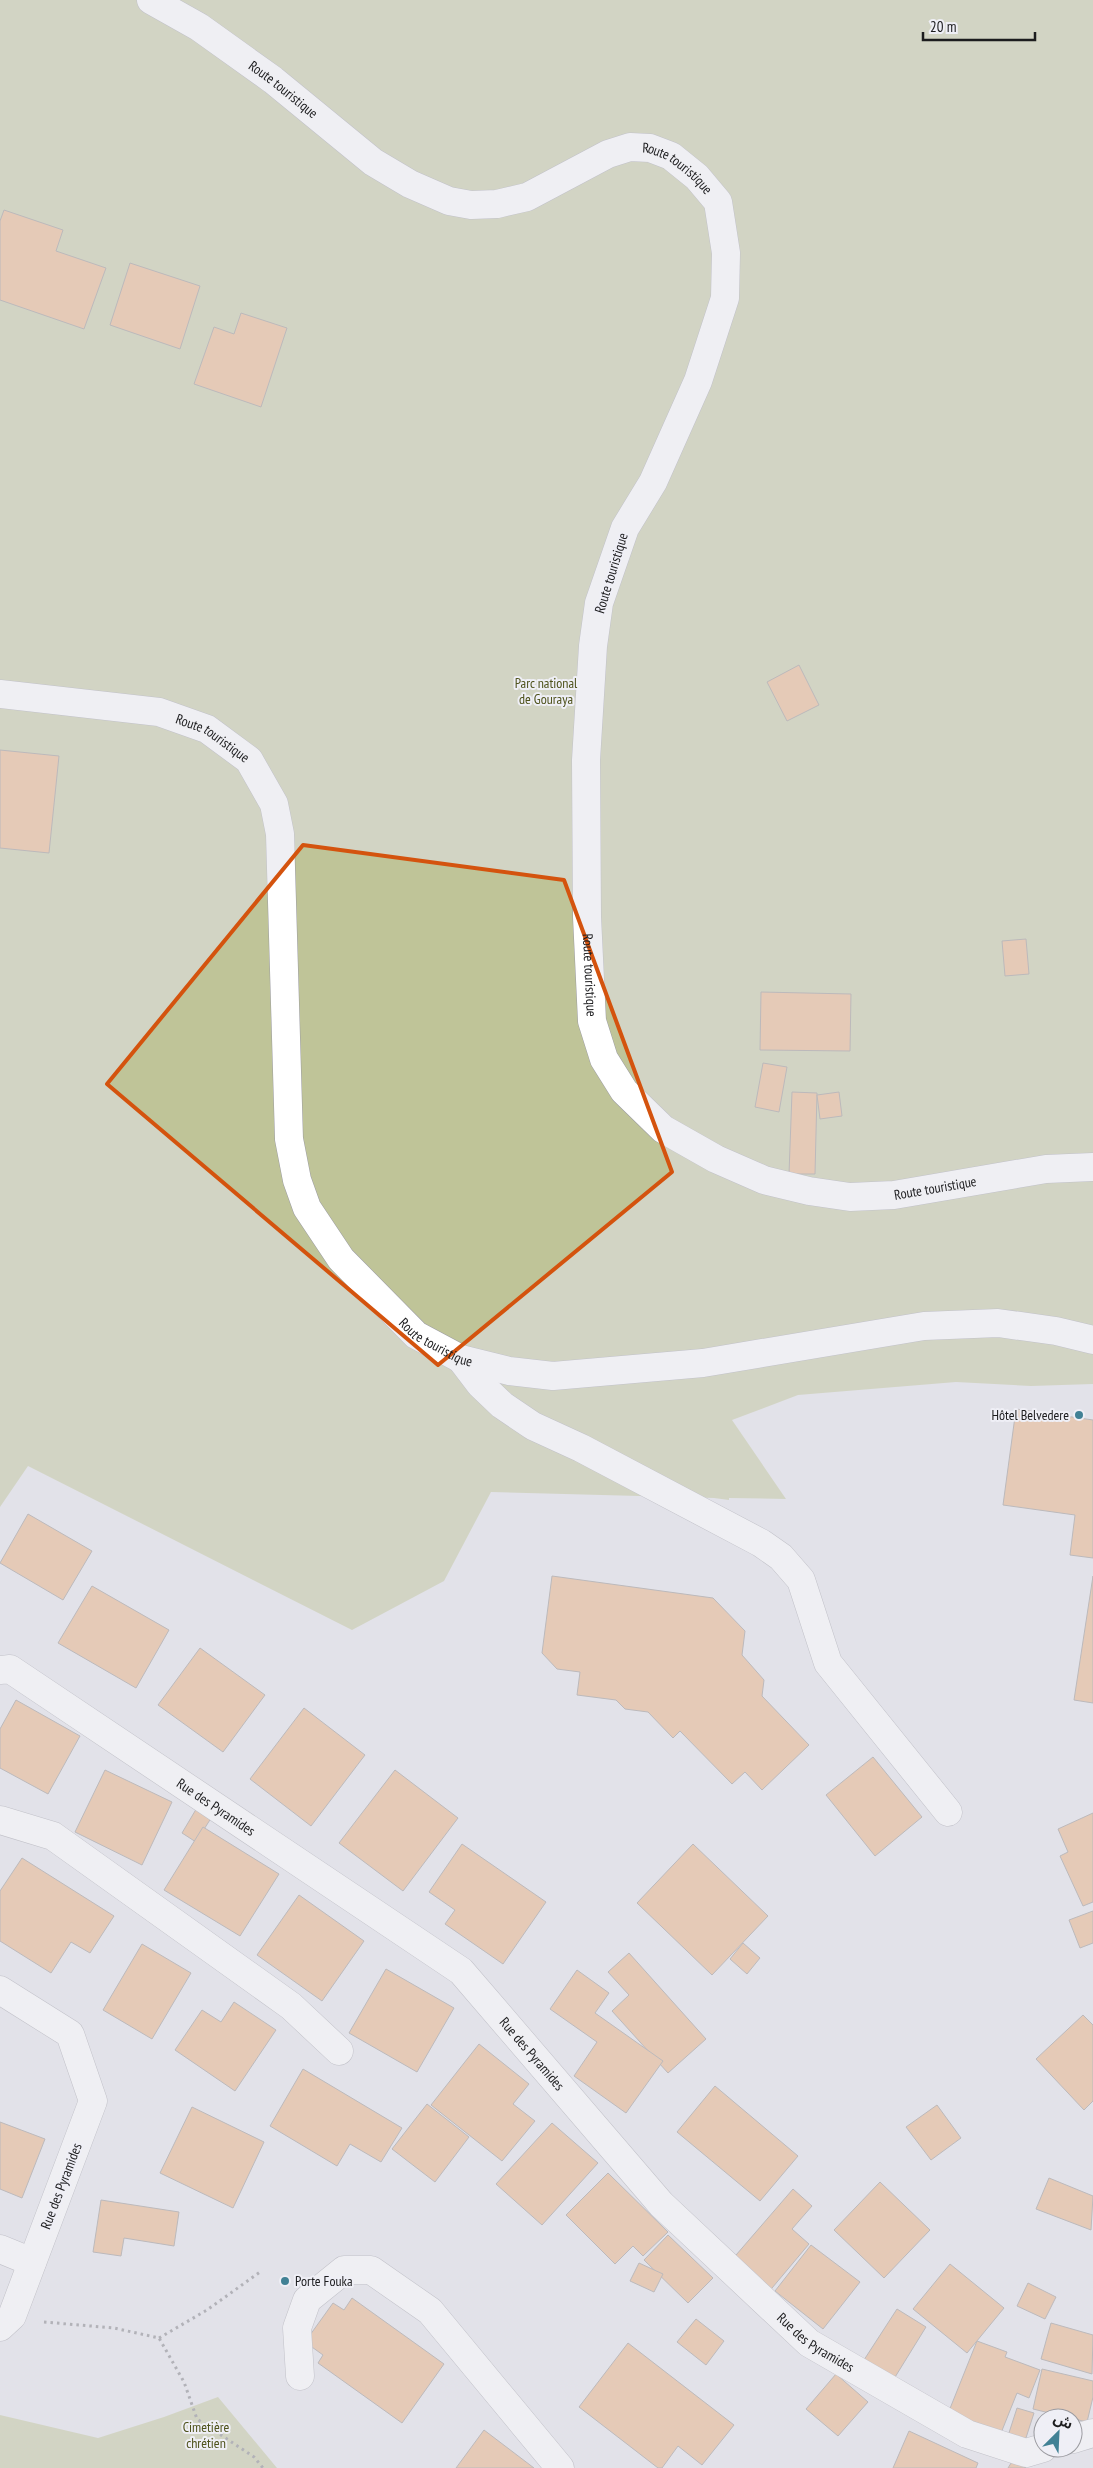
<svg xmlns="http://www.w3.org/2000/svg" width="1093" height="2468" font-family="'PT Sans Narrow','Noto Sans Arabic',sans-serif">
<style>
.green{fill:#bfc498}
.building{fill:#e8ad7a;stroke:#8e8884}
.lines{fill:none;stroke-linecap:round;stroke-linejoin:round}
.minor-casing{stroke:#9b9ba2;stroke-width:29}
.path{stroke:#78787d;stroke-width:3;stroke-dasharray:2.5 4;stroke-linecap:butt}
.minor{stroke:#fff;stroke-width:28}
.marked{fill:none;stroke:#d4530e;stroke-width:4;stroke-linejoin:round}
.poi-dot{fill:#418195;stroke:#efeff6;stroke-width:2}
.labels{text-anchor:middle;stroke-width:4;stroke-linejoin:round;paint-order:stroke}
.street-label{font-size:14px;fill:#1c1c1e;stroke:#efeff6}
.park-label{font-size:14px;fill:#4e521b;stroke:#efeff6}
.poi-label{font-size:14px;fill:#1c1c1e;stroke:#efeff6;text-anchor:end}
</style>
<rect width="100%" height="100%" fill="#e2e2e9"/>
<!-- green -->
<g class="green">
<polygon points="0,0 1093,0 1093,1384 1031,1386 956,1382 798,1395 732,1420 786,1499 729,1498 729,1500 714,1498 491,1492 444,1581 352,1630 28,1466 0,1507"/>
<polygon points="218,2397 277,2468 0,2468 0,2415 98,2438 164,2417"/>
</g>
<!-- building -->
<g class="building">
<polygon points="4,210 63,230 56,251 106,268 84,329 0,300 0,221"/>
<polygon points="130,263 200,286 180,349 110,325"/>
<polygon points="241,313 287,328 261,407 194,384 214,327 234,334"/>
<polygon points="799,665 819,705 787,721 767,682"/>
<polygon points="0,750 59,756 49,853 0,848"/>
<polygon points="1026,939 1029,974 1005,976 1002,941"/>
<polygon points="761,992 851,994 850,1051 760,1050"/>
<polygon points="763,1063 787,1067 779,1112 755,1107"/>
<polygon points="792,1092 817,1093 815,1174 789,1174"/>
<polygon points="839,1092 842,1116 820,1119 817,1095"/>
<polygon points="1016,1409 1093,1420 1093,1558 1070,1555 1075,1515 1003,1505"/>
<polygon points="28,1514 92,1551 63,1600 0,1563"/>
<polygon points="552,1576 713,1598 745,1631 742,1655 764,1680 762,1696 809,1745 762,1790 745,1772 732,1784 680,1731 673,1738 648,1712 625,1709 616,1700 577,1695 580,1672 557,1669 542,1653"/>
<polygon points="1093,1576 1093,1703 1074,1700"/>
<polygon points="92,1586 169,1630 136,1688 58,1643"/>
<polygon points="200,1648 265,1695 223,1752 158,1705"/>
<polygon points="16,1700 80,1736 48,1794 0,1768 0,1729"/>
<polygon points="304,1708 365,1755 311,1826 250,1779"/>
<polygon points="873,1757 922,1817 875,1856 826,1795"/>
<polygon points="105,1770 172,1802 142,1865 75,1832"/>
<polygon points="395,1770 458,1818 403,1891 339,1843"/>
<polygon points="198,1806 213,1815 196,1842 182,1833"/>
<polygon points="1093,1813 1093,1902 1083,1906 1060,1856 1068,1852 1058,1829"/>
<polygon points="203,1827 279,1874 240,1936 164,1890"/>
<polygon points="462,1844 546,1902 503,1964 445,1924 455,1910 429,1892"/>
<polygon points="693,1844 768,1916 712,1975 637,1903"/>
<polygon points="22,1858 114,1916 90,1953 71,1942 51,1973 0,1941 0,1891"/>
<polygon points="299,1895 364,1941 322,2001 257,1955"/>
<polygon points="1093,1911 1093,1943 1080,1948 1069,1920"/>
<polygon points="743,1943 760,1958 747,1974 730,1959"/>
<polygon points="142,1944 191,1973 152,2039 103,2010"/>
<polygon points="629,1953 706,2039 668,2073 612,2011 629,1995 608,1972"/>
<polygon points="386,1969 454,2008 417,2072 349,2033"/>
<polygon points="577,1970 609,1993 595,2013 663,2061 626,2113 574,2076 597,2042 550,2009"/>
<polygon points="234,2002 276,2030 235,2091 175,2050 202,2010 221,2022"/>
<polygon points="1083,2015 1093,2025 1093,2101 1084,2110 1036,2059"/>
<polygon points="479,2044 529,2084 513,2104 535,2121 502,2161 431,2105"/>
<polygon points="303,2069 402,2128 381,2162 350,2144 337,2166 270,2126"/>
<polygon points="715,2086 798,2156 760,2201 677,2132"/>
<polygon points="427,2104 469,2137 435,2182 392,2149"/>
<polygon points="937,2105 961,2138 931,2160 906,2127"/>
<polygon points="192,2107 264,2142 233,2208 160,2173"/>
<polygon points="0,2122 45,2139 22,2198 0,2189"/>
<polygon points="552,2123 598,2163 542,2225 496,2184"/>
<polygon points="608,2173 668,2232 643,2256 633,2246 615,2264 566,2215"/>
<polygon points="1049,2178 1093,2196 1091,2230 1036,2209"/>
<polygon points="880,2182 930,2230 884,2278 834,2230"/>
<polygon points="793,2189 812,2206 792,2229 809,2244 767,2294 730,2262"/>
<polygon points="101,2200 179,2212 174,2246 124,2238 121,2256 93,2252"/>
<polygon points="668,2235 713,2278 688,2303 644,2260"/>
<polygon points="811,2245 860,2282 823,2329 775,2291"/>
<polygon points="639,2263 663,2274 654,2292 630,2281"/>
<polygon points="950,2264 1004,2308 967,2353 913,2309"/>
<polygon points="1028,2283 1056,2297 1045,2319 1017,2306"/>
<polygon points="352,2298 444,2364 402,2423 318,2363 323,2355 305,2342 333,2303 344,2310"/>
<polygon points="897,2309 926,2327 892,2382 862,2363"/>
<polygon points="696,2319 724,2341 706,2365 677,2342"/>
<polygon points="1051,2323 1093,2335 1092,2374 1041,2359"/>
<polygon points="977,2341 1007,2352 1005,2357 1040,2370 1029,2398 1017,2393 1001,2433 947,2416"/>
<polygon points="628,2343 734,2425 702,2465 678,2446 662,2468 658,2468 579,2407"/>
<polygon points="1042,2369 1093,2381 1093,2397 1087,2422 1033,2409"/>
<polygon points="836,2374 868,2402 838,2436 806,2409"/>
<polygon points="1017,2408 1034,2413 1024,2444 1007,2439"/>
<polygon points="484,2430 534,2468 456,2468"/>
<polygon points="909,2431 978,2463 976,2468 893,2468"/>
<polygon points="1013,2460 1026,2468 1008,2468"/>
</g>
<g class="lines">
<!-- minor casing -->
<g class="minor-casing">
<g id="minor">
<path id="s1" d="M151,0L199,27L273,80L373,162L410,184L449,201L471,205L497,204L527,197L608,154L630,147L650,148L671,156L697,177L718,202L726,253L725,298L698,381L653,482L625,528L599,603L593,646L586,760L587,917L592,1021L604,1059L624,1091L663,1129L716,1159L764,1180L809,1191L850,1197L894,1195L1046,1169L1093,1167"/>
<path id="s2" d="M0,694L159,712L207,729L249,760L274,804L280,834L289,1139L297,1180L307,1208L341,1259L416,1335L461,1359L509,1371L553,1376L703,1363L924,1326L998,1323L1056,1331L1093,1340"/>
<polyline points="461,1359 480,1384 502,1405 533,1426 581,1448 761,1543 781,1557 801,1580 828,1663 948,1812"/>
<path id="s3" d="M0,1670L10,1669L461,1971L661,2204L809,2343L967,2434L1026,2453L1043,2448"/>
<polyline points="0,1820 53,1836 291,2006 339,2051"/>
<polyline points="0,1990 70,2034 93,2101 12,2316 0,2327"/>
<polyline points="0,2249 32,2262"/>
<polyline points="300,2376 297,2328 307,2300 344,2270 371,2270 430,2311 560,2468"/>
<polyline points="1073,2439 1093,2433"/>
</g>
</g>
<!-- path -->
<g class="path">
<polyline points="44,2322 114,2328 159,2338 184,2382 197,2419 254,2457 263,2468"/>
<polyline points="159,2338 207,2310 260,2272"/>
</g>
<!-- minor -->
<use href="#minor" class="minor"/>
</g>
<!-- marked area -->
<path d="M0 0H1093V2468H0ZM303,845L564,880L672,1172L438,1365L107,1084Z" fill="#e2e2e9" fill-opacity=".55" fill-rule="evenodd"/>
<path class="marked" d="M303,845L564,880L672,1172L438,1365L107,1084Z"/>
<!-- markers -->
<g class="poi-dot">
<circle cx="1079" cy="1415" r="5"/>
<circle cx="285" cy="2281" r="5"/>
</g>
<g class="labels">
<!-- street labels -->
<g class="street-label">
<text dy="5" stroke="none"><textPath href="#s1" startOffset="160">Route touristique</textPath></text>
<text dy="5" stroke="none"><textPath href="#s1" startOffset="609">Route touristique</textPath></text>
<text transform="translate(611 573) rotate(-73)" y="5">Route touristique</text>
<text dy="5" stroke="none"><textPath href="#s2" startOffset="220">Route touristique</textPath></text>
<text dy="5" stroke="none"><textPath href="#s1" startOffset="1464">Route touristique</textPath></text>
<text dy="5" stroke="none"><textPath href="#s1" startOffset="1929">Route touristique</textPath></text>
<text dy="5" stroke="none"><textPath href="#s2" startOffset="910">Route touristique</textPath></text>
<text dy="5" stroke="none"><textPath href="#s3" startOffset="258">Rue des Pyramides</textPath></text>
<text dy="5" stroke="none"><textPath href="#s3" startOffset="662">Rue des Pyramides</textPath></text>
<text transform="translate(61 2186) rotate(-69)" y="5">Rue des Pyramides</text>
<text dy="5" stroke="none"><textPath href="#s3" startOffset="1068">Rue des Pyramides</textPath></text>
</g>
<!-- park labels -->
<g class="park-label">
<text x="546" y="688">Parc national<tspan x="546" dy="16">de Gouraya</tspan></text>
<text x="206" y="2432">Cimetière<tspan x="206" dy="16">chrétien</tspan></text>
</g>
<!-- poi labels -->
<g class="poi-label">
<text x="1069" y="1420">Hôtel Belvedere</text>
<text x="295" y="2286" text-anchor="start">Porte Fouka</text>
</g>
</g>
<!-- north arrow -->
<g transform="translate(1058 2433) rotate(24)"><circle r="24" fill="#efeff6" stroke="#9b9ba0"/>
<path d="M0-4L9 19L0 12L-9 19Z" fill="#418195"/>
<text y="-8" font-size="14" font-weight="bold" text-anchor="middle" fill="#1c1c1e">ش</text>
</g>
<!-- scale -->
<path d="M923 32v8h112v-8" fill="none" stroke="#1c1c1e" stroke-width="2.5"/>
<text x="930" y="32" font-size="15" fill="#1c1c1e" stroke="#efeff6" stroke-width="4" paint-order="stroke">20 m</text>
</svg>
